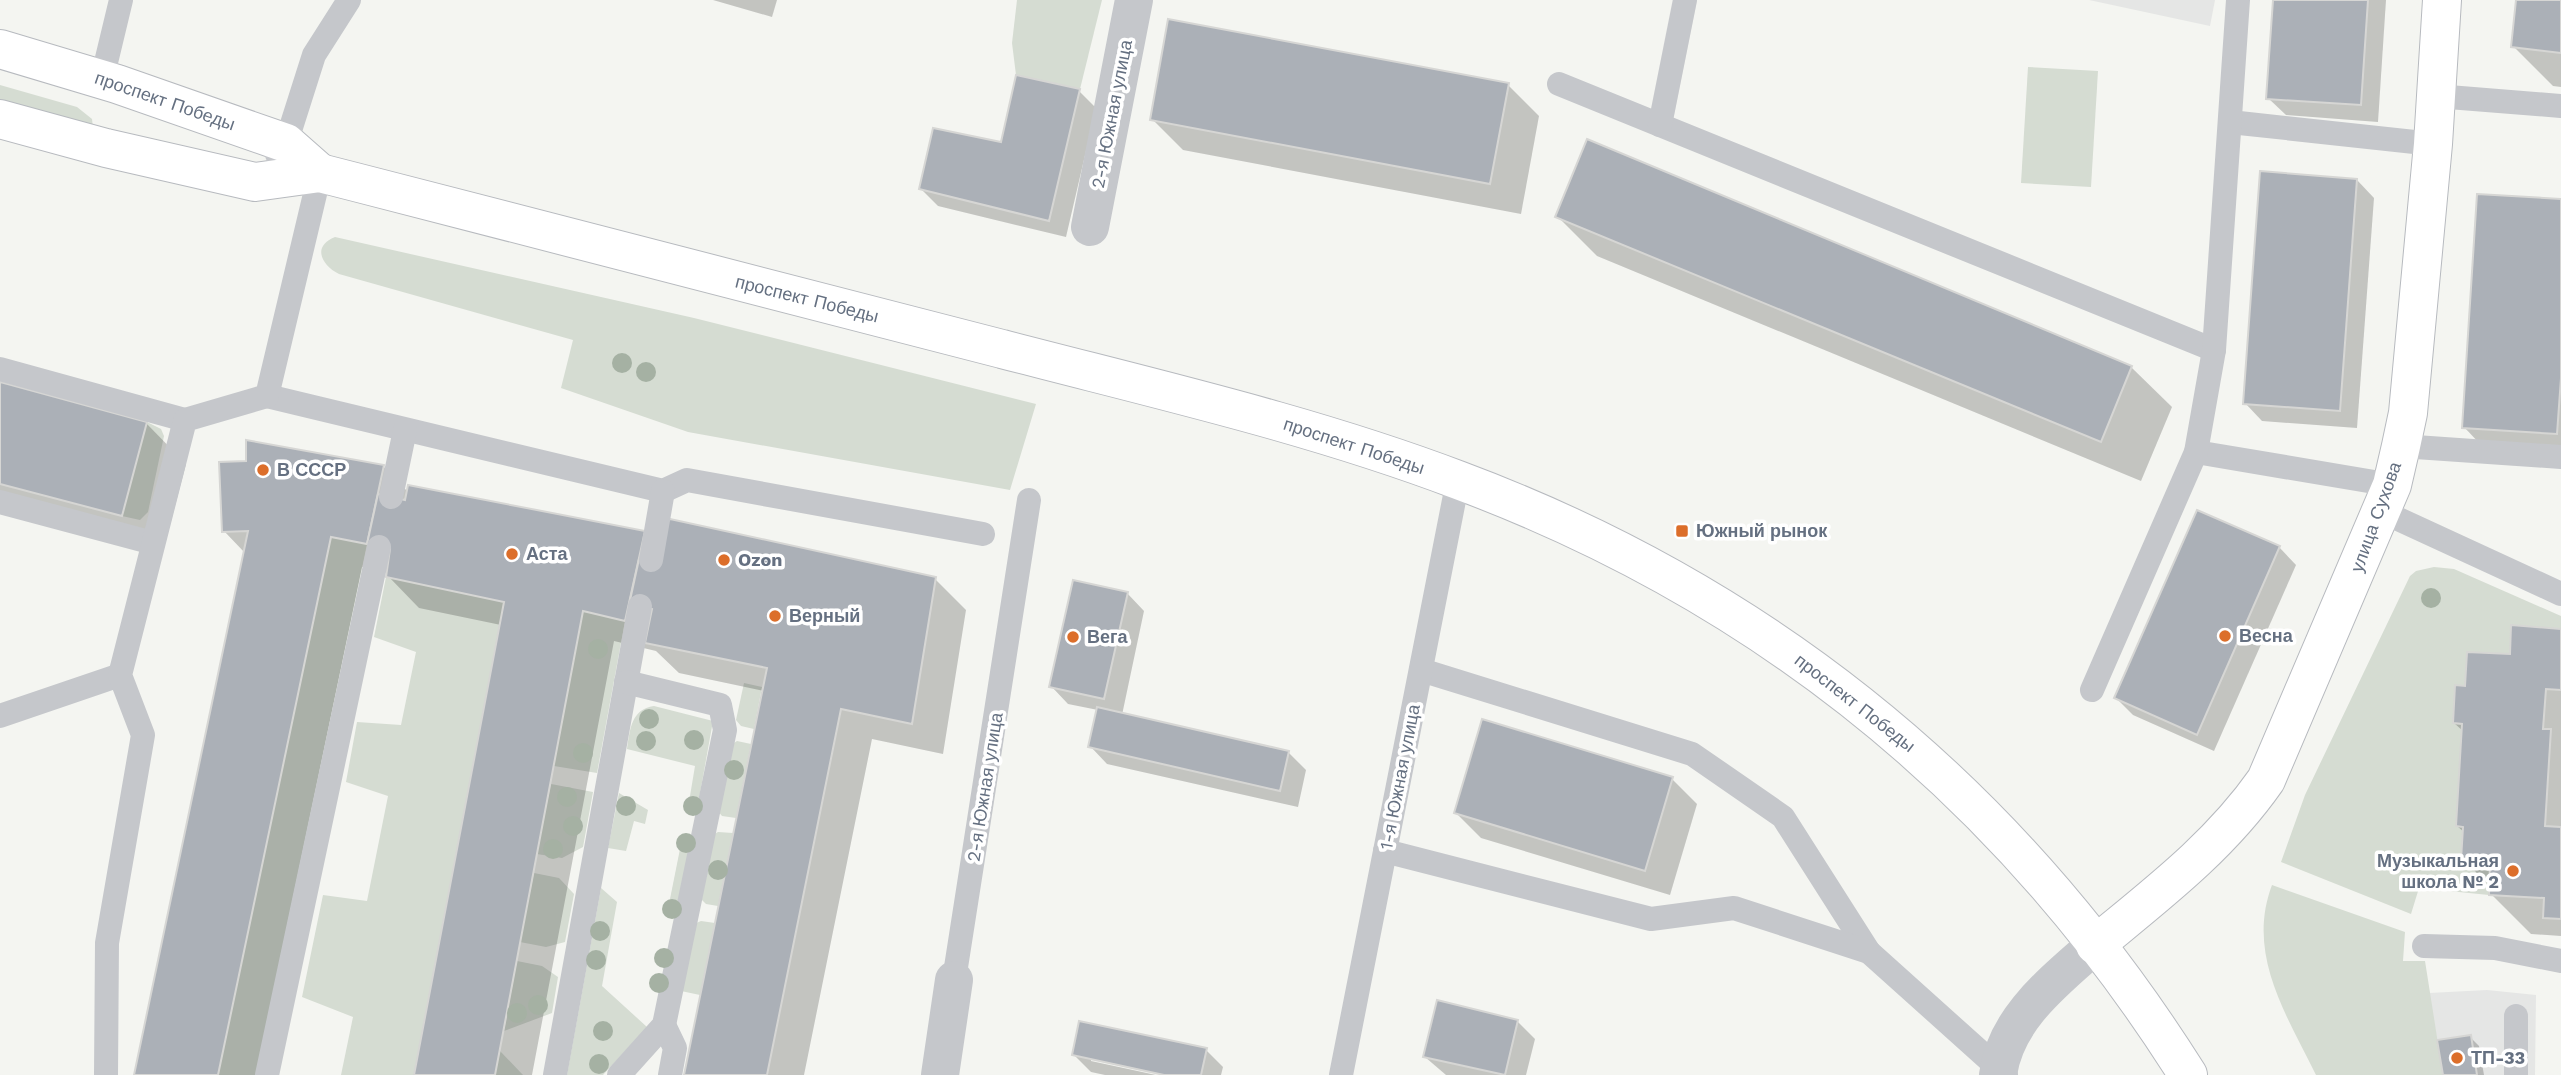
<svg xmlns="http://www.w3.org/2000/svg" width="2561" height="1075" font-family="'Work Sans',sans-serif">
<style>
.built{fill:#e5e6e5}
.green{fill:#d5dcd2}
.shadow{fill:#0003}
.building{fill:#abb0b7;stroke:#d6d6d4;stroke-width:2}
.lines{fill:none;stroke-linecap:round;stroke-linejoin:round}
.secondary-casing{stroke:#b7babf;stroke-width:40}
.lane{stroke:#c5c7cb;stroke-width:24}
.street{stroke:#c5c7cb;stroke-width:38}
.secondary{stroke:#fff;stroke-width:38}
.tree{fill:#a5b1a3}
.poi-dot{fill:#dc6e2a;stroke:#fff;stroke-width:2.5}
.labels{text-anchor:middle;stroke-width:7;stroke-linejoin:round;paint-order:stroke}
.street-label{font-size:18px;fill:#657081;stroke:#fff}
.poi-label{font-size:18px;font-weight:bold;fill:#657081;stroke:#fff;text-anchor:start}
</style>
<rect width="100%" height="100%" fill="#f4f5f1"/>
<!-- built -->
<g class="built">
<polygon points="2089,0 2215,0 2210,26"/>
<polygon points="2487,990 2536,995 2535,1075 2443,1075 2429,993"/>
</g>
<!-- green -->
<g class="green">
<polygon points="1017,0 1102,0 1080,89 1016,75 1012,43"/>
<polygon points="2028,67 2098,71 2091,187 2021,183"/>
<polygon points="0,85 77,107 92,119 93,128 0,114"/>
<path d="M335,237L694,318L1036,404L1010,490L688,432L561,388L573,340L339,274C321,265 312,246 335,237Z"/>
<polygon points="147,422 161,429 164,436 148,512 140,520 122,516"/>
<polygon points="331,537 367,544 256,1075 218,1075"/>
<polygon points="2434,567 2454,569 2561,616 2561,629 2511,625 2510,654 2468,652 2465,686 2455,686 2453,723 2462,724 2456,826 2463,827 2461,859 2490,862 2489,895 2419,888 2411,914 2281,862 2305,795 2410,576 2416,571"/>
<polygon points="386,577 504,602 414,1075 341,1075 353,1017 302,997 323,895 367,901 388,796 346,782 357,722 401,725 416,652 374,637"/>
<polygon points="583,611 625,621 597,773 554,766"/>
<polygon points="744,683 762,687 754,729 741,726 736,720"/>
<path d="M654,706L713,721L697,810L688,808L695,766L627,749C630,730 631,709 654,706Z"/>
<polygon points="737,741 751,744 736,818 722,816 718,811 731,745"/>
<polygon points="551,784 593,792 583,847 562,858 537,854"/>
<polygon points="619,793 648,810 645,824 634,821 626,851 608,848"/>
<polygon points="718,832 733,833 718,906 706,904 700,898 713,835"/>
<polygon points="682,839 692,841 677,912 671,915 668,909"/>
<polygon points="534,873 559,878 574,894 565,942 546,947 520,942"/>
<path d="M2272,885L2405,932L2403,961H2425L2443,1075H2316C2286,1014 2246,954 2272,885Z"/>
<polygon points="601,888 617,902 602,986 647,1027 603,1075 567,1075"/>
<polygon points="701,921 715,923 700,995 681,991 694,924"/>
<polygon points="517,961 542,966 558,977 552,1013 504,1031"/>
<polygon points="500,1051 523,1075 495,1075"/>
</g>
<!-- shadow -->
<g class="shadow">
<polygon points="713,0 777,0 772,17"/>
<polygon points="2275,0 2386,0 2378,122 2286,115 2268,98"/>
<polygon points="2518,0 2561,0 2561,87 2553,86 2513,46"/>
<polygon points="1508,85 1539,116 1521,214 1183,150 1152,119"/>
<polygon points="1079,91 1096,108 1066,237 938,206 921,189 1003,144"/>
<polygon points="2357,180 2374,198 2357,428 2262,421 2245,403"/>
<polygon points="2561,201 2561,450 2481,445 2464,427"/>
<polygon points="1557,216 2131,367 2172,407 2141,481 1597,256"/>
<polygon points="0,384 146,423 186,464 162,555 0,512"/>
<polygon points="383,466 408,492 935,579 966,610 943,754 872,739 804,1075 686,1075 764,691 679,673 656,651 614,641 532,1075 415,1075 501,625 419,608 388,576 388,573 362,567 256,1075 136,1075 245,553 224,531"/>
<polygon points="2279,547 2296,565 2214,751 2133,715 2116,698"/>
<polygon points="1127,593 1144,611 1122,715 1288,752 1306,770 1298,807 1107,764 1090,746 1098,710 1068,704 1051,686"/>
<polygon points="2561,631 2561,936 2531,934 2491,894 2491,887 2463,859 2465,833 2457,826 2463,731 2454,723 2467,688 2511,656"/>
<polygon points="1672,779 1697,804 1670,895 1481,838 1456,813"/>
<polygon points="1517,1021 1535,1039 1526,1075 1446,1075 1425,1057"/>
<polygon points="2470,1037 2479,1046 2484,1075 2444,1075"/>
<polygon points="1206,1050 1223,1067 1221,1075 1173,1075 1091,1058 1091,1061 1156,1075 1105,1075 1091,1072 1074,1055"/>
</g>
<!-- building -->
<g class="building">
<polygon points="2273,0 2368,0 2361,105 2266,99"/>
<polygon points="2516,0 2561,0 2561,53 2511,47"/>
<polygon points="1168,19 1509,83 1490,184 1150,120"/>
<polygon points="1016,75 1080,89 1049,221 919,189 933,128 1001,142"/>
<polygon points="1587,139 2132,366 2101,442 1555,217"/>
<polygon points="2260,171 2357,179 2340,411 2243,404"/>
<polygon points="2477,194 2561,199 2561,378 2557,434 2462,428"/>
<polygon points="0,382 147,422 122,516 0,484"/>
<polygon points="246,440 384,465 367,544 331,537 218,1075 134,1075 248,531 222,532 219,462 246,461"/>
<polygon points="408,485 645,531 625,621 583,611 495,1075 414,1075 504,602 386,577 390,549 367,544 378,494 405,500"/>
<polygon points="2197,510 2280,546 2197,735 2114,698"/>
<polygon points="670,519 936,577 912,724 841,709 767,1075 684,1075 767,668 645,643 652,609 629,605 639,559"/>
<polygon points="1073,580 1128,592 1104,699 1049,687"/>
<polygon points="2511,625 2561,629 2561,690 2546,689 2543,729 2551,729 2545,826 2561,827 2561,919 2543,918 2544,898 2489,895 2490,862 2461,860 2463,827 2456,826 2462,724 2453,723 2455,685 2465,686 2467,652 2510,654"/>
<polygon points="1097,707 1289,751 1280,791 1088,747"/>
<polygon points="1482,719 1673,777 1645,871 1454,813"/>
<polygon points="1437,1000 1518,1020 1505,1075 1423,1057"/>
<polygon points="1079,1021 1207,1048 1201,1075 1164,1075 1072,1055"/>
<polygon points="2471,1035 2477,1075 2443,1075 2437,1040"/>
</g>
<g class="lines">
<!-- secondary casing -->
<g class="secondary-casing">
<g id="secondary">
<polyline points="0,49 117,84 286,143 320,173"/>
<path d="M0,119L106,148L255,182L320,173L359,183C574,239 788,294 1002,349C1155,389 1310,424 1458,480C1769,596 2011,794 2188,1075"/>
<path d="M2095,945C2157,894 2220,846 2266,780L2392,485L2401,446L2408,413L2433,144L2442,0"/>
</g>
</g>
<!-- lane -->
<g class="lane">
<polyline points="102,79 121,0"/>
<polyline points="1559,84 2214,350"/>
<polyline points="2436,96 2561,106"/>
<polyline points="2230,122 2433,144"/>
<polyline points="1660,125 1685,0"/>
<polyline points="277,154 286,143 314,55 349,0"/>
<polyline points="0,369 185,420"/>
<polyline points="267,396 663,491 687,480 983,534"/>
<polyline points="2401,446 2561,457"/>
<polyline points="2196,452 2392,485"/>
<polyline points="391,497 405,430"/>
<polyline points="0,502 153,543"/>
<polyline points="2381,511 2561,594"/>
<polyline points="651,560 663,491"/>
<polyline points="1421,670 1692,754 1783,817 1869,952"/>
<polyline points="2092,690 2196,452 2214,350 2238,0"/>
<polyline points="0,716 120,675"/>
<polyline points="1385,851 1651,919 1734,908 1869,952 2006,1075"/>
<polyline points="2424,946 2495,948 2561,961"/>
<polyline points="954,980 1029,500"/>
<polyline points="664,1025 675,1048 670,1075"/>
<polyline points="106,1075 107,943 143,735 120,675 185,420 267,396 320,173"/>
<polyline points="267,1075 379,547"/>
<polyline points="555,1075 640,606"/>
<polyline points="619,1075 664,1025 725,730 720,705 626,682"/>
<polyline points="1341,1075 1458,480"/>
<polyline points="2516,1075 2516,1016"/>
</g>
<!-- street -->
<g class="street">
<polyline points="1090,227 1134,0"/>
<polyline points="940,1075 954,980"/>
<path d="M1998,1075C2005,1018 2056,980 2095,945"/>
</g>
<!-- secondary -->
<use href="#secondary" class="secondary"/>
</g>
<!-- trees -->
<g class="tree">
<circle cx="622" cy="363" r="10"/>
<circle cx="646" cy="372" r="10"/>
<circle cx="2431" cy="598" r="10"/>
<circle cx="598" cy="649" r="10"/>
<circle cx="649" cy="719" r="10"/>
<circle cx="694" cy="740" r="10"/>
<circle cx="646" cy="741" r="10"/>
<circle cx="583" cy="753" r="10"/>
<circle cx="734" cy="770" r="10"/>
<circle cx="567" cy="797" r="10"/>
<circle cx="626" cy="806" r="10"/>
<circle cx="693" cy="806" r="10"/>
<circle cx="573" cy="826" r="10"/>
<circle cx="686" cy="843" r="10"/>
<circle cx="553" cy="849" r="10"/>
<circle cx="718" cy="870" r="10"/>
<circle cx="672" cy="909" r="10"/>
<circle cx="600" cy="931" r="10"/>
<circle cx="664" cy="958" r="10"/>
<circle cx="596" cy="960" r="10"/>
<circle cx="659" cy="983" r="10"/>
<circle cx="538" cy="1005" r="10"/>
<circle cx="517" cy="1013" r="10"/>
<circle cx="603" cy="1031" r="10"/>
<circle cx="599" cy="1064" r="10"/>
</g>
<!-- markers -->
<g class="poi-dot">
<circle cx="263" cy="470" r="7"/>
<rect x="1675" y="524" width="14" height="14" rx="3.5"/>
<circle cx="512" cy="554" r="7"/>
<circle cx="724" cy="560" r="7"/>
<circle cx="775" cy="616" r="7"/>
<circle cx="2225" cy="636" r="7"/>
<circle cx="1073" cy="637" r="7"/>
<circle cx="2513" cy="871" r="7"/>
<circle cx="2457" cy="1058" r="7"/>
</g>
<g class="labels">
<!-- street labels -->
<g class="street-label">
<text transform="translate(165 101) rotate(19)" y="6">проспект Победы</text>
<text transform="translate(1112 114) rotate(-79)" y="6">2-я Южная улица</text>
<text transform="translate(807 299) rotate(14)" y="6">проспект Победы</text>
<text transform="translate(1354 446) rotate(18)" y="6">проспект Победы</text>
<text transform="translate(2376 517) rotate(-70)" y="6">улица Сухова</text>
<text transform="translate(1855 703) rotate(38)" y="6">проспект Победы</text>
<text transform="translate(1400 777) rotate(-79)" y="6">1-я Южная улица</text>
<text transform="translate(985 787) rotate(-81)" y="6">2-я Южная улица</text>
</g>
<!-- poi labels -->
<g class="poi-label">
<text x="277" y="476">В СССР</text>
<text x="1696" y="537">Южный рынок</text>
<text x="526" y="560">Аста</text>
<text x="738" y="566">Ozon</text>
<text x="789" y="622">Верный</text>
<text x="2239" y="642">Весна</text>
<text x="1087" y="643">Вега</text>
<text x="2499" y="867" text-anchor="end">Музыкальная<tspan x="2499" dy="21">школа № 2</tspan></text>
<text x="2471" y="1064">ТП-33</text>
</g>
</g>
</svg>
